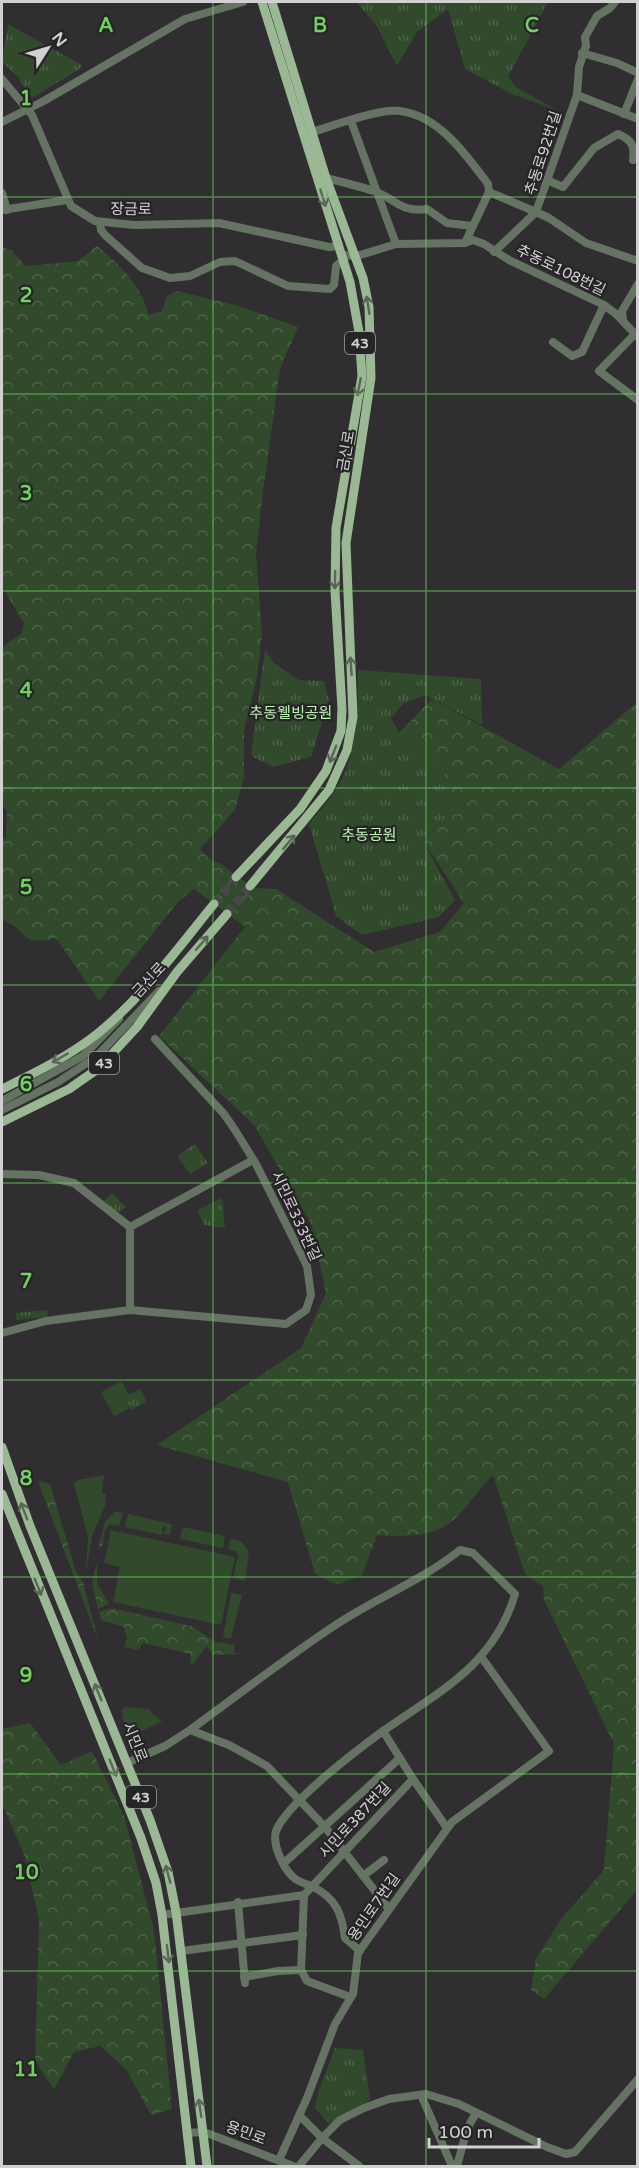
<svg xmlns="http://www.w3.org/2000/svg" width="639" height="2168" font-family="'Varela Round','Noto Sans KR',sans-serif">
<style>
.grass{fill:#304a2b}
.forest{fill:url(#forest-crowns)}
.park{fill:url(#park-tufts)}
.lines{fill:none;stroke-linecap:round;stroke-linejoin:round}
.major-tunnel{stroke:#484649;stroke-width:9;stroke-dasharray:9 4.5;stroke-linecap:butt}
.minor{stroke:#657462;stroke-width:8}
.major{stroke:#99b893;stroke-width:9}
.oneway{stroke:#5a6758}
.grid{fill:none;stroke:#70d35e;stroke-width:1.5;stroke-opacity:0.55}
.labels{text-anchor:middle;stroke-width:4.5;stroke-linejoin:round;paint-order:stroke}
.shield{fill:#262427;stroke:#9e9d9f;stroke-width:1.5}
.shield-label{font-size:14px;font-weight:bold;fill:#d2d1d2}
.street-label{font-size:15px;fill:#d2d1d2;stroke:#262427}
.park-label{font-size:15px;fill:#bcf2b2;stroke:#262427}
.grid-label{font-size:20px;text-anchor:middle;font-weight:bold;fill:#70d35e;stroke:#262427;stroke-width:4.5;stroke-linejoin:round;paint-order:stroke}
</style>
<defs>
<pattern id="forest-crowns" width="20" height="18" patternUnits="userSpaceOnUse" patternTransform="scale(1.5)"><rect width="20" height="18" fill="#304a2b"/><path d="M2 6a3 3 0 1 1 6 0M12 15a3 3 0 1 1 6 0" fill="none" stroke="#4d6349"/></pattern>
<pattern id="park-tufts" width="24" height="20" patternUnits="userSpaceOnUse" patternTransform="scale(1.5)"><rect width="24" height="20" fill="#304a2b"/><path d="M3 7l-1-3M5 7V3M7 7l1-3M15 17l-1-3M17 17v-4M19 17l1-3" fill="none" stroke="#4d6349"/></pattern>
</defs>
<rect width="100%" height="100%" fill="#302e31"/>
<!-- grass -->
<g class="grass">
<polygon points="122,1381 129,1395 124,1397 130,1408 114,1416 101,1392"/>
<polygon points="104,1475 102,1493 106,1494 105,1506 92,1536 86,1574 88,1537 74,1484 77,1480"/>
<polygon points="128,1514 172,1524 170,1535 163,1534 166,1527 163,1526 162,1535 125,1527"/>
<polygon points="183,1527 225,1536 223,1548 180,1539"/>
<polygon points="111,1530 235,1557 221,1625 113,1602 120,1567 104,1563"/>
<polygon points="231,1538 242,1542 249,1552 245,1581 233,1578 238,1555 236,1551 228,1549"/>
<polygon points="231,1593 242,1595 231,1639 223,1637"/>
<polygon points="126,1707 150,1709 151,1713 162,1721 138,1733 124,1726 122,1710"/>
</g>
<!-- forest -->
<g class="forest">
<path d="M97,246C121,266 140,284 149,315L162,311L167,296L177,291L239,306L298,327L280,369L263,492L256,553L262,634L257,677L244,731V777L235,810L200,849L211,860L221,864L253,888L276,889L374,952L440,932L464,903L423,841L449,814L444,766L399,733L432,699L559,769L637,702V1890L544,1999L531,1990L536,1959L561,1919L604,1870L614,1744L544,1600L543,1587L525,1574L493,1475C480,1487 470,1504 457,1517C436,1538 403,1537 377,1535L362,1575L337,1585L315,1574L288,1482L157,1445L301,1348L326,1293L311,1223L254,1125L159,1036L245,927L194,889L178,902L99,1001L56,938C21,948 27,929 2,919V840L6,838L7,811L2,805V647L22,633L24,623L2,587V247L11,250L26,266L78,261Z"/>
<polygon points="38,1481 50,1484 76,1572 83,1582 99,1643"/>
<polygon points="115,1511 123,1513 119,1526 109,1524 104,1533 103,1545 98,1548 105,1522"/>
<polygon points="97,1563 97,1583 109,1604 98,1609 92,1583"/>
<polygon points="111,1608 191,1626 216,1642 235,1645 234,1653 246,1654 213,1655 207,1646 192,1665 190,1664 191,1654 143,1643 138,1650 124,1647 127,1638 124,1627 101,1620 99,1612"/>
<polygon points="30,1723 61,1765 92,1751 124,1816 154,1930 172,2109 151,2115 126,2069 100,2046 74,2052 54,2090 35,2061 39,1920 25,1857 2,1804 2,1729"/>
</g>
<!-- park -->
<g class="park">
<polygon points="356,2 548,2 508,77 516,87 557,110 514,95 465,69 448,9 417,32 397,66 376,25"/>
<polygon points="8,24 82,65 81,68 34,97 29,96 19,78 2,62"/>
<polygon points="265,650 274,663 299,680 324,681 329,701 311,757 273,767 251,756"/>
<path d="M358,670L481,679L482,725L425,695L404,703L391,718L399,733L444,765L449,814L423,841L455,900L439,917L362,935L336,916L309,824C317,813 327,803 335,791C358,756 358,711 358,670Z"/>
<polygon points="195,1144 208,1163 190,1174 177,1156"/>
<polygon points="112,1193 126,1207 116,1214 103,1202"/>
<polygon points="222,1198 225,1228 204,1225 197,1210"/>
<polygon points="47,1310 48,1317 16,1320 16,1313"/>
<polygon points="140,1389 147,1402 131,1410 124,1397"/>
<polygon points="335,2048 363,2050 370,2100 329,2124 315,2108 319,2090"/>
</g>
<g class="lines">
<!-- major-tunnel -->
<g class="major-tunnel">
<polyline points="214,904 236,877"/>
<polyline points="227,914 250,886"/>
</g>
<!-- minor -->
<g class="minor">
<polyline points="615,2 610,8 597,16 585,37 586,46 579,67 577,95 536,212 549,218 586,243 638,261"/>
<polyline points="582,53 617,63 638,73"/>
<polyline points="2,79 32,115 71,206 95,221 134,225 219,223 329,247 339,246"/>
<polyline points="577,95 638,119"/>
<polyline points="624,114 638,79"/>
<polyline points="351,121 396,244"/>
<polyline points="2,122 42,102 185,19 243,2"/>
<path d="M312,132C336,125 363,114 388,111C433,107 465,153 488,184L489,192L465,243L396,244L357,256L341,255"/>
<path d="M326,178C342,182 358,186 374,191C396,199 401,213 427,209L447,223L472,226"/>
<path d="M547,180L563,187L594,148L618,134C631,140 635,144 633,160"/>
<polyline points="489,192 536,212 494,252"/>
<polyline points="2,193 7,210"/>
<polyline points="2,210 67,200"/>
<polyline points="100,222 101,230 105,235 142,268 170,278 190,276 220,262 235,261 288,286 330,289 334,285 336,266 343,260"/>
<polyline points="465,243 473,240 484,244 509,260 604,305 616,314 638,337"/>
<polyline points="623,320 622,311 638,284"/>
<polyline points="635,334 599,371 638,400"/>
<polyline points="553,342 572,356 582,352 604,305"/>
<polyline points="2,1101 83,1056 119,1019"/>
<polyline points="2,1110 58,1082 96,1057 159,991"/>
<polyline points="2,1174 39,1175 74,1183 130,1227 130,1310"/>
<polyline points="130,1227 253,1160"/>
<polyline points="2,1333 46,1321 130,1310 286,1324 306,1310 311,1295 307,1266 256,1164 235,1130 224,1114 155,1039"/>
<polyline points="127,1763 165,1746 190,1730 229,1745 267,1766 325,1827 389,1909"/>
<polyline points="413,1779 447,1828"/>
<polyline points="284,1863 400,1758"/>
<polyline points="363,1876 384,1860"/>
<polyline points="238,1902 245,1983"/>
<path d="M162,1915L304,1895L413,1779L383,1731C439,1692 495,1664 515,1594L473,1553L460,1550C420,1582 373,1599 331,1628C283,1660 237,1696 190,1730"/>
<polyline points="181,1951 303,1935"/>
<path d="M360,1951L345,1938C342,1914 336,1898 313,1887C307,1884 298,1882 293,1877C283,1868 272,1844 276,1831C287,1803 357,1750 383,1731"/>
<polyline points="301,1970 304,1895"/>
<polyline points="244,1977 278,1971 301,1970 307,1981 350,1997"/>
<polyline points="421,2095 452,2166"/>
<polyline points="187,2133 204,2132 293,2166"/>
<polyline points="279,2160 307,2098 335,2024 353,1994 358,1953 452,1822 549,1751 482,1658"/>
<polyline points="299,2166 322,2138 300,2116"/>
<polyline points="359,2166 322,2138 340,2120 364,2108 389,2099 426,2094 459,2104 547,2147 566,2154 575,2152 638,2079"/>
<polyline points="457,2166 467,2129 476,2113"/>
</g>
<!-- major -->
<g class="major">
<polyline points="236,877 300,809 326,771 341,731 342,709 335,591 336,528 362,376 359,332 350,282 262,2"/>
<polyline points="250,886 329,790 347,750 353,717 346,543 371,378 369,307 363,278 326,178 272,2"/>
<path d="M2,1089C34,1073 68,1057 97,1034C142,998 178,948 214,904"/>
<polyline points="2,1122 69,1089 99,1068 137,1027 177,972 227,914"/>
<polyline points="2,1447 30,1526 150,1820 168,1872 176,1912 207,2166"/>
<polyline points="2,1494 141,1838 156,1883 162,1915 191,2166"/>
</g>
</g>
<!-- one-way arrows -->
<defs><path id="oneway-shaft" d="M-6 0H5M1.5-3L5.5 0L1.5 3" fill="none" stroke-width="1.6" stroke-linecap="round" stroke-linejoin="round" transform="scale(1.5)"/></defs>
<g class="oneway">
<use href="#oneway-shaft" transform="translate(323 198) rotate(73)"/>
<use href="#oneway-shaft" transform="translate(368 305) rotate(-99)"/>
<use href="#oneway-shaft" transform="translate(359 387) rotate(101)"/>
<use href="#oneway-shaft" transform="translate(335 580) rotate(91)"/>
<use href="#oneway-shaft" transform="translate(351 666) rotate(-94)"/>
<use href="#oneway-shaft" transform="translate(333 754) rotate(111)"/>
<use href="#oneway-shaft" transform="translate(289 842) rotate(-50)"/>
<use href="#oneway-shaft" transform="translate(202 943) rotate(-49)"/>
<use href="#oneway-shaft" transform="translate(60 1058) rotate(150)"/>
<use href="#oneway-shaft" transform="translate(24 1511) rotate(-111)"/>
<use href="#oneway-shaft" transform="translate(38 1587) rotate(68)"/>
<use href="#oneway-shaft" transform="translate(98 1692) rotate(-112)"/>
<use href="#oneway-shaft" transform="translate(113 1768) rotate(68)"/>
<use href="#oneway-shaft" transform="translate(168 1874) rotate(-105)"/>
<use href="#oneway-shaft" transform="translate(168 1954) rotate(83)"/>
<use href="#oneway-shaft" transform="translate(200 2108) rotate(-98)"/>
</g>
<!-- grid -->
<path class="grid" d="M213,2V2166M426,2V2166M2,197H638M2,394H638M2,591H638M2,788H638M2,985H638M2,1183H638M2,1380H638M2,1577H638M2,1774H638M2,1971H638"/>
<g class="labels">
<!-- shield labels -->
<g class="shield">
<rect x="345" y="332" width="30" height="22" rx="4.5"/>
<rect x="89" y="1052" width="30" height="22" rx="4.5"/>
<rect x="126" y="1786" width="30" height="22" rx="4.5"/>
</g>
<g class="shield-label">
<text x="360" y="348">43</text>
<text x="104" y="1068">43</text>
<text x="141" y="1802">43</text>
</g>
<!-- street labels -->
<g class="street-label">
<text transform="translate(543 153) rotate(-72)" y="5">추동로92번길</text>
<text transform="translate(131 209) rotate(1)" y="5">장금로</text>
<text transform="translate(561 270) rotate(26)" y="5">추동로108번길</text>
<text transform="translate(346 451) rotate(-80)" y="5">금신로</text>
<text transform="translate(149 980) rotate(-47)" y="5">금신로</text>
<text transform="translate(296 1216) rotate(65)" y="5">시민로333번길</text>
<text transform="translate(135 1742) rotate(68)" y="5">시민로</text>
<text transform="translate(355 1820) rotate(-47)" y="5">시민로387번길</text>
<text transform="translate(374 1907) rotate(-55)" y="5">용민로7번길</text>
<text transform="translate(246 2133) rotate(20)" y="5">용민로</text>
</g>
<!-- park labels -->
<g class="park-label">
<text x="291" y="718">추동웰빙공원</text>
<text x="369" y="840">추동공원</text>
</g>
</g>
<g class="grid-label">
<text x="106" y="32">A</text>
<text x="320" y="32">B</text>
<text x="532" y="32">C</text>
<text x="26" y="105">1</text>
<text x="26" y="302">2</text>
<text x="26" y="500">3</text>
<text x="26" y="697">4</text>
<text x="26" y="894">5</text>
<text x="26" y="1091">6</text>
<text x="26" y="1288">7</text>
<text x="26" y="1485">8</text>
<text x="26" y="1682">9</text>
<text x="26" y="1879">10</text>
<text x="26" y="2076">11</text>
</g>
<!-- border -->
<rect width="639" height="2168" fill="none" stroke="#d2d1d2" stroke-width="6"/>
<!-- north arrow -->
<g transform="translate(48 48) rotate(53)" stroke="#262427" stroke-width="4.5" paint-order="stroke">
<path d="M0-4.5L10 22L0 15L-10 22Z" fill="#d2d1d2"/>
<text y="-9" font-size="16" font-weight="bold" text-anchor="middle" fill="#d2d1d2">N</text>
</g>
<!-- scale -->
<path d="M429 2138v9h110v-9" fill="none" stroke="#d2d1d2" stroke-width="3"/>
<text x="438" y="2138" font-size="18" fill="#d2d1d2" stroke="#262427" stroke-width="4.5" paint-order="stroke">100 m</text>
</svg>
